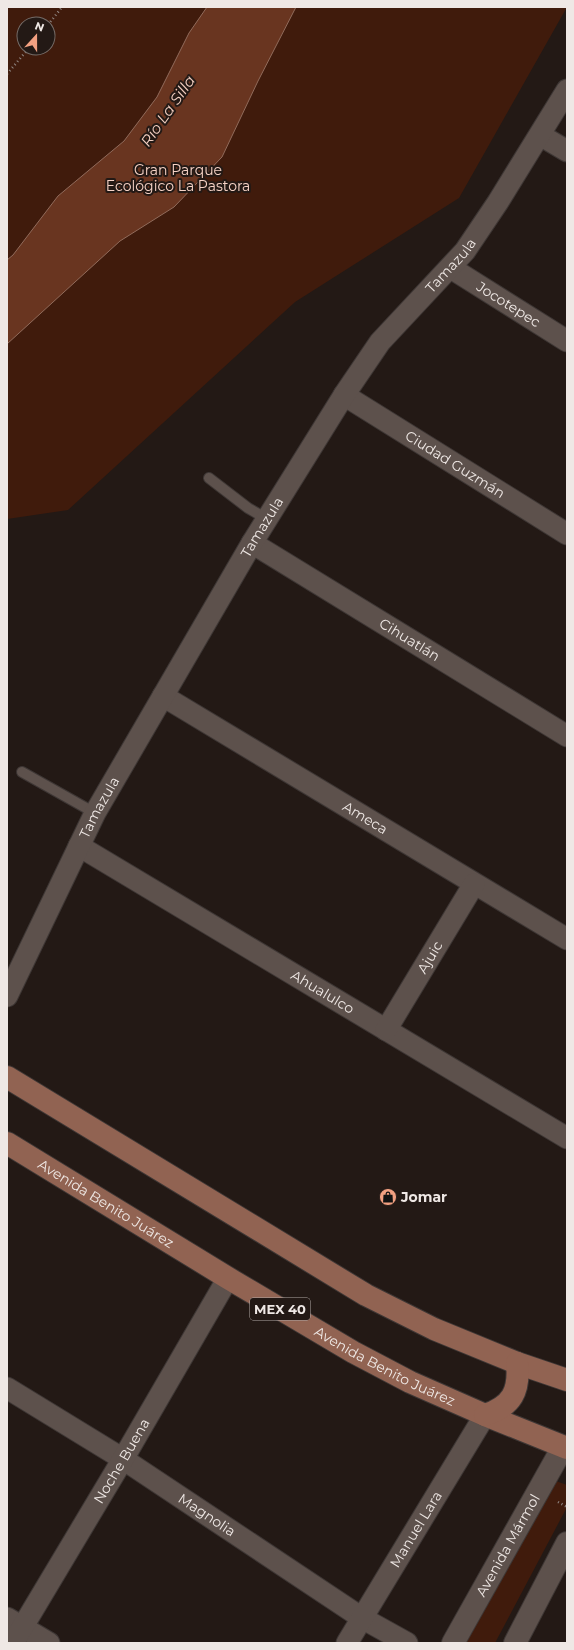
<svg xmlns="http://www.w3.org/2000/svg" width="574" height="1650" font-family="Montserrat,sans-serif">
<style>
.green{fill:#401b0c;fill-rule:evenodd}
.water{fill:#693520;stroke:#916b5b}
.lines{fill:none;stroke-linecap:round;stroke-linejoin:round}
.service-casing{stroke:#3e3735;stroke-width:12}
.minor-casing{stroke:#3e3735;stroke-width:23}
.tertiary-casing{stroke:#3e3735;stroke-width:24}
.primary-casing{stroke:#3e3735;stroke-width:24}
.path{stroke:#918885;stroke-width:2.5;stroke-dasharray:1 3;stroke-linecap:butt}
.service{stroke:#5d514c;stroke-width:10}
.minor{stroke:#5d514c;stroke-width:21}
.tertiary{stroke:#5d514c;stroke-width:22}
.primary{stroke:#916352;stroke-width:22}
.labels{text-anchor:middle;stroke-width:4;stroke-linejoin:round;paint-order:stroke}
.shield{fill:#231915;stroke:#b2aaa7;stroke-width:1}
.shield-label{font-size:13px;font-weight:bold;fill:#efe8e5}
.park-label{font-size:14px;fill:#f7d3c6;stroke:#231915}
.street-label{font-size:14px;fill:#efe8e5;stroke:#231915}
.poi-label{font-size:14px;font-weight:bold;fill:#efe8e5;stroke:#231915;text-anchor:start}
.water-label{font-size:15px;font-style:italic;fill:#f4d0c2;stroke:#231915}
</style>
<rect width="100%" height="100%" fill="#231915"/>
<!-- green -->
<g class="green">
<path d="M7,7H567L459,198L295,302L68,510L7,519ZM24,24H48V48H24Z"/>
<polygon points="553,1480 567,1485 567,1507 495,1643 461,1643"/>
</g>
<!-- water -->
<polygon class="water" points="207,7 296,7 258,81 222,157 174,207 120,241 7,344 7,260 13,255 58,196 124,141 157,97 189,33"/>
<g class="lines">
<!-- service casing -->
<g class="service-casing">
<g id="service">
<polyline points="209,478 248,508 267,519"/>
<polyline points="22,772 95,813"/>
</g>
</g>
<!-- minor casing -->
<g class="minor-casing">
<g id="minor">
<polyline points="540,135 567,151"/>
<path id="s1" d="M451,268L567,341"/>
<path id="s2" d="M344,395L567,534"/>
<path id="s3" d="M252,543L567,736"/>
<path id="s4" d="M163,696L567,939"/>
<path id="s5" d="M79,846L567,1138"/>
<path id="s6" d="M7,996L95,813L252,543L344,395L380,342L465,251L498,202L567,90"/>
<path id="s7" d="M386,1030L474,884"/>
<path id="s8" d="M7,1388L123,1459L362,1618L407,1643"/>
<polyline points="7,1618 49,1643"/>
<path id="s9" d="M13,1643L123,1459L228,1278"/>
<path id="s10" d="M347,1643L485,1415"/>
</g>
</g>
<!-- tertiary casing -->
<g class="tertiary-casing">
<g id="tertiary">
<path id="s11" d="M453,1643L563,1447"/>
<polyline points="515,1643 567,1543"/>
</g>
</g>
<!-- primary casing -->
<g class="primary-casing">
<g id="primary">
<polyline points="7,1077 366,1295 434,1329 517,1363 567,1380"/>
<path id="s12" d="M7,1143L228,1278L353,1352L410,1382L485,1415L567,1448"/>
<path d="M485,1415C512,1406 520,1391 517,1363"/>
</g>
</g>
<!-- path -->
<g class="path">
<polyline points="48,25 62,7"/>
<polyline points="7,74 29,48"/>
<polyline points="558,1502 567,1507"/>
</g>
<!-- service -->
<use href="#service" class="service"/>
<!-- minor -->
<use href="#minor" class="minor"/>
<!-- tertiary -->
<use href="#tertiary" class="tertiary"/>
<!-- primary -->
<use href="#primary" class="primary"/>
</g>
<!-- icons -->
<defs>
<g id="shop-disc" transform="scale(0.9)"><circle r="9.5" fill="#f2a081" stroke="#231915"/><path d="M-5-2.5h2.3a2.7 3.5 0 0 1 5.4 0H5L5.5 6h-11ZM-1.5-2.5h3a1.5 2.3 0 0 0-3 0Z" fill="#111"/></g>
</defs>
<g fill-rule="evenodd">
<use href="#shop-disc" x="388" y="1197"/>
</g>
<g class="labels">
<!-- shield labels -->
<rect class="shield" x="250" y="1298" width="60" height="22" rx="3"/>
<g class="shield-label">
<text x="280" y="1314">MEX 40</text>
</g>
<!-- park labels -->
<g class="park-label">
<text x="178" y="175">Gran Parque<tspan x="178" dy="16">Ecológico La Pastora</tspan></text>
</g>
<!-- street labels -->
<g class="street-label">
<text dy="5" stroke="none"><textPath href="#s6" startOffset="858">Tamazula</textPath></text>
<text dy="5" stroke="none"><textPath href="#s1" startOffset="68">Jocotepec</textPath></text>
<text dy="5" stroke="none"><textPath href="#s2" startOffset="131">Ciudad Guzmán</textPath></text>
<text dy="5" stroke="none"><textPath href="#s6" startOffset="534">Tamazula</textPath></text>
<text dy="5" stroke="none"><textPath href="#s3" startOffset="185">Cihuatlán</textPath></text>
<text dy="5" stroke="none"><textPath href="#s6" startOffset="210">Tamazula</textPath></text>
<text dy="5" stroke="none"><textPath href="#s4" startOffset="236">Ameca</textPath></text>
<text dy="5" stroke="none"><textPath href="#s7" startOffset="85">Ajuic</textPath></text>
<text dy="5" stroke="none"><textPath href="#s5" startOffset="284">Ahualulco</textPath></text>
<text dy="5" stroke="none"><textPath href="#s12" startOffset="116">Avenida Benito Juárez</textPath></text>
<text dy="5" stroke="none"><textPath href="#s12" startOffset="439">Avenida Benito Juárez</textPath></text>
<text dy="5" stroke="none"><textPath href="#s9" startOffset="212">Noche Buena</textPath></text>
<text dy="5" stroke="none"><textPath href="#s8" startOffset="237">Magnolia</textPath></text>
<text dy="5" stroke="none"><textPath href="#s10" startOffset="133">Manuel Lara</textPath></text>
<text dy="5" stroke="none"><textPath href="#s11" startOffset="112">Avenida Mármol</textPath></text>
</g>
<!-- poi labels -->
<g class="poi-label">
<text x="401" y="1202">Jomar</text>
</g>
<!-- water labels -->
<g class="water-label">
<text transform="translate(168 111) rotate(-55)" y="5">Río La Silla</text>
</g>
</g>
<!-- border -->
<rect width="574" height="1650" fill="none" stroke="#efe8e5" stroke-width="16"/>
<!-- north arrow -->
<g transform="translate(36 36) rotate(21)"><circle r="19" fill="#231915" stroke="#756c68"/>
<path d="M0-3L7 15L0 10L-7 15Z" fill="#f2a081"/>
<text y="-6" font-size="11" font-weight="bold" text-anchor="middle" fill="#efe8e5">N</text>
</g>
</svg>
